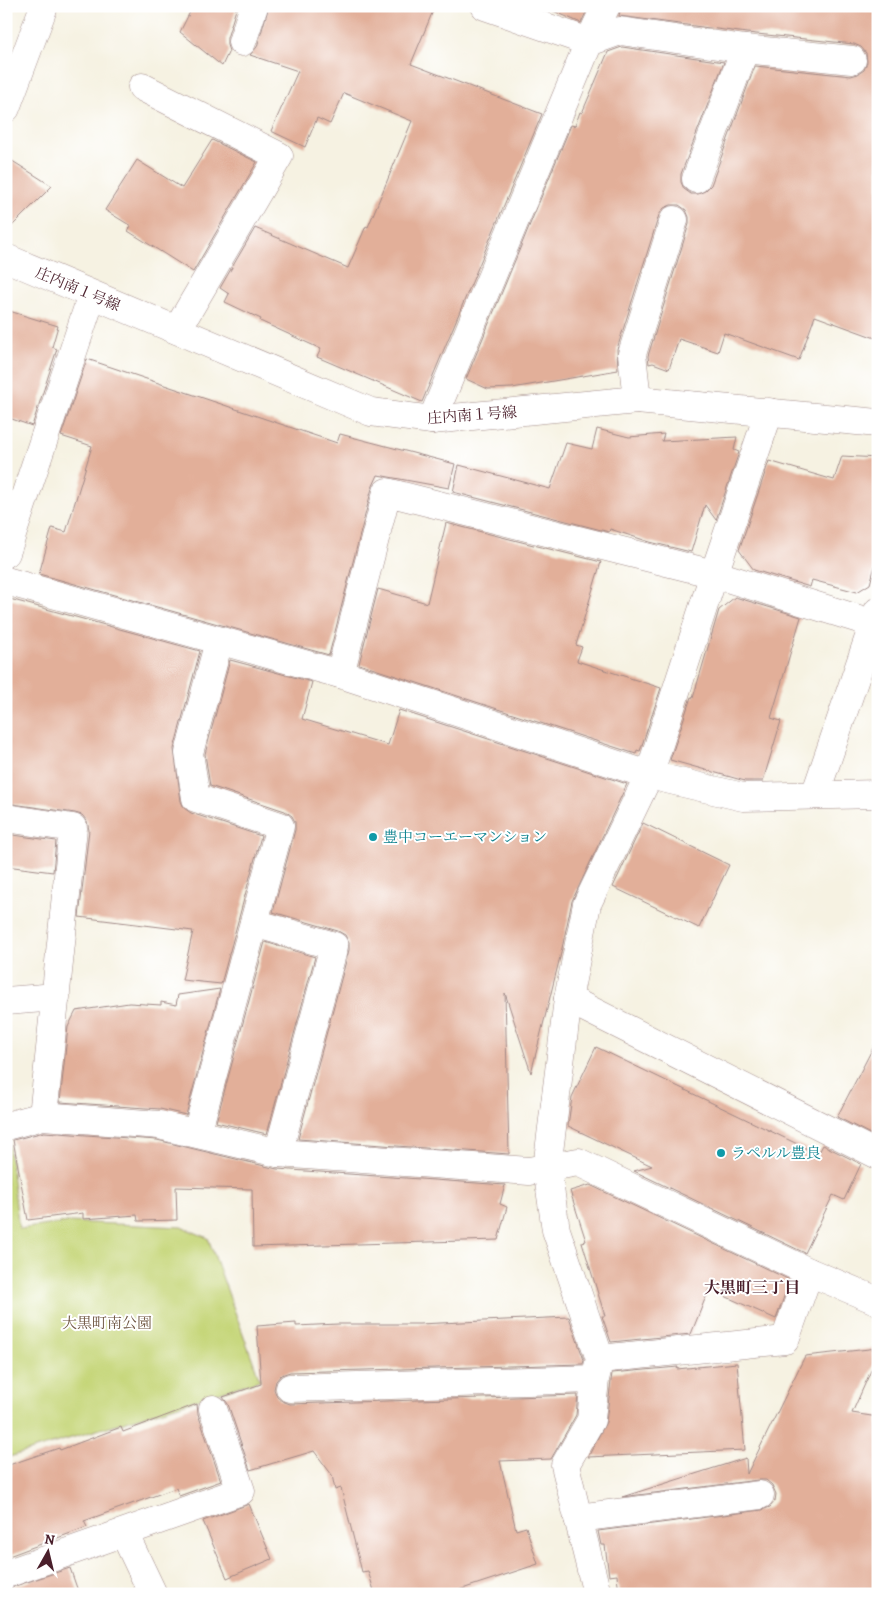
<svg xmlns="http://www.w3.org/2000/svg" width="884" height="1600" font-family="Alegreya,'Noto Serif JP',serif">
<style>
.green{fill:#c5d577;stroke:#887a51}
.building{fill:#e2af99}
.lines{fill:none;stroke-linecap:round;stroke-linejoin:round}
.street-casing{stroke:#a08886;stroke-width:29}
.street{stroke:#fff;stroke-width:28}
.culture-dot{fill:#0f9aa8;stroke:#fff;stroke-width:2}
.labels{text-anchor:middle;stroke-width:4;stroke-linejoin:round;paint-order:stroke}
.street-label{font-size:15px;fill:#4a1f2b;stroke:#fff}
.culture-label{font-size:15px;fill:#0d838f;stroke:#fff;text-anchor:start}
.park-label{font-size:15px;fill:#6f5642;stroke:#fff}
.neighbourhood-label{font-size:16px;font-weight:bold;fill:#4a1f2b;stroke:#fff}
</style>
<rect width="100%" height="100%" fill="#fff"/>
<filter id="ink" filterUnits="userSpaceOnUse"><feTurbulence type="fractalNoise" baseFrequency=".02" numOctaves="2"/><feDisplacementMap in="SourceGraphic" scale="10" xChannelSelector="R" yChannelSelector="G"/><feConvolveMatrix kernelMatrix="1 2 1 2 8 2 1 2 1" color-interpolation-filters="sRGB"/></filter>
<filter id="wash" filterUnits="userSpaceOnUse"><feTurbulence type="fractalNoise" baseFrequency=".0096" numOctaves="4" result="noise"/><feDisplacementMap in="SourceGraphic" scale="20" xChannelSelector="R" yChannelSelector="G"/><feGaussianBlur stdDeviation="1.12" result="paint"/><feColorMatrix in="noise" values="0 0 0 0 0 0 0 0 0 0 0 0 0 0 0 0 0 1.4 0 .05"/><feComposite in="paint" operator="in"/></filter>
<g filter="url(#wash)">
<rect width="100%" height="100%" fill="#f6f2e2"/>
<!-- green -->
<polygon class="green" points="8,1139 19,1229 70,1222 182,1227 208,1238 260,1380 6,1458 6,1140"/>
<g id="blocks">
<!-- building -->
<g class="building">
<polygon points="193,6 237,6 227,38 227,45 229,51 222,66 180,32"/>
<polygon points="269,6 435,6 411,64 542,114 422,402 317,357 321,349 260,321 261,319 225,302 229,294 220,288 255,228 348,268 366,226 368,227 412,121 344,93 330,124 317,118 305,147 271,131 298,71 250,55 257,47"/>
<polygon points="542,6 589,6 581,23"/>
<polygon points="621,6 878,6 878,339 815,316 799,360 724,333 718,352 679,339 669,369 653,363 649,364 648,356 689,224 689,217 686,210 679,205 671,205 664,208 659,215 617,349 618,370 512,388 488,389 466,379 571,125 575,126 580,112 582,113 608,52 622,47 724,62 681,174 681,182 684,189 691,194 698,194 705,191 711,185 755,66 851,76 858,74 864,70 867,62 866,53 861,47 854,44 747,33 619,16"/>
<polygon points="212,140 257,162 193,272 128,231 131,226 105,210 137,160 182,188"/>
<polygon points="6,157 52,186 6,232"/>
<polygon points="6,310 58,326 52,347 57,349 32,426 6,417"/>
<polygon points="87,359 337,443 340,434 455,464 449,488 378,475 372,488 329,655 39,574 52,528 66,532 92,446 61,436"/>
<polygon points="597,429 629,437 664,434 662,441 737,437 734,450 739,452 716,520 705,505 691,552 650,542 610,529 609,532 453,492 459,465 550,489 566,443 592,449"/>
<polygon points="842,456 878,458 878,555 870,584 857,592 812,580 810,587 754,570 739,550 769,461 834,480"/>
<polygon points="446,523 601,562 576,645 582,647 577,661 661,688 640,751 637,750 636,754 359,664 378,589 427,603"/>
<polygon points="735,597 801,617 771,718 781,721 763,781 745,781 670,760 691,697 693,698 719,610"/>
<polygon points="6,598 200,651 174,749 181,801 184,808 191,813 261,836 221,984 182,980 193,931 79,917 89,830 87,821 82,815 75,813 6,803"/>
<polygon points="230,660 312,682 302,719 388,745 399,710 627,784 572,901 561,953 531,1073 505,993 509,1154 298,1139 349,950 349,943 345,935 338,931 273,912 295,830 295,822 292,816 285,811 210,786 205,754"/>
<polygon points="643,823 729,865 699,928 613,887"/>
<polygon points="6,834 56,841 53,872 6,866"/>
<polygon points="265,942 315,957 267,1134 216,1122"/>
<polygon points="220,989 186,1115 160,1109 60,1102 68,1027 76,1011 129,1003 161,1005 161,1002 176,1005 178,995"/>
<polygon points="878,1038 878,1128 874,1136 837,1117"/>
<polygon points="596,1047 818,1154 823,1145 861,1164 844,1200 833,1195 805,1253 634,1171 652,1166 568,1126 572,1097"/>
<polygon points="44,1132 157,1140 277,1169 505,1185 500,1204 507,1207 498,1240 253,1247 252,1189 176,1187 177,1220 138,1221 137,1215 83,1219 83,1213 28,1220 13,1140"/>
<polygon points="590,1185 790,1280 776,1319 709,1289 691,1334 611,1342 602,1316 605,1316 582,1242 586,1241 570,1191"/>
<polygon points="569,1317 584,1360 583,1364 290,1372 281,1375 276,1381 274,1389 277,1397 282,1401 290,1404 578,1395 576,1415 551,1459 500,1461 516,1530 526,1527 538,1564 447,1594 375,1594 368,1571 362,1572 341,1488 335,1490 332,1475 314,1451 250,1470 228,1404 223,1397 261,1384 257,1326 296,1323 296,1326 338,1324 419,1324"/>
<polygon points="878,1348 878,1355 852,1413 878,1417 878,1594 619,1594 617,1575 609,1576 605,1545 601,1545 598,1531 762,1510 770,1507 775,1501 776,1494 772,1485 766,1480 758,1480 622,1497 746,1458 747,1474 805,1356"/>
<polygon points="737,1363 745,1450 588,1457 606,1422 612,1373 678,1367 677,1369"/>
<polygon points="197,1404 198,1414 221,1481 179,1496 176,1488 84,1521 87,1527 6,1557 6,1466 59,1448 60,1450 121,1427 123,1432"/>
<polygon points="249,1504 272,1559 227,1578 203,1521"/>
<polygon points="70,1568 79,1594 6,1594 6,1589"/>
</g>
</g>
</g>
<g filter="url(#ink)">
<use href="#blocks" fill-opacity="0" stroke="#a08886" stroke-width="1"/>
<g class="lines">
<!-- street casing -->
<g class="street-casing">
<g id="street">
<polyline points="485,6 589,42 620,31 745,49 852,60"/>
<polyline points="242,42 254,6"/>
<polyline points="142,87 279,156 177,330"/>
<polyline points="6,108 44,6"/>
<polyline points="696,179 745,49"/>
<polyline points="6,258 371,412 432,420 637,400 878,423"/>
<polyline points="637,400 632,354 674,220"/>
<polyline points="432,420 589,42 606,6"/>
<polyline points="6,553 92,295"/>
<polyline points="6,581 340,674 649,775 743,797 878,794"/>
<polyline points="340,674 387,492 714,574 878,625"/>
<polyline points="815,795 878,611"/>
<polyline points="6,818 73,828 43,1116"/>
<polyline points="254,923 334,946 278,1153"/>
<polyline points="568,999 878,1155"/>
<polyline points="6,1001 56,997"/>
<polyline points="6,1126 43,1116 159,1125 278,1153 529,1171 578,1162 809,1272 878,1301"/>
<polyline points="197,1133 280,826 196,798 189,753 219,641"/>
<polyline points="600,1359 785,1340 809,1272"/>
<polyline points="290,1388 595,1379"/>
<polyline points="578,1518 760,1495"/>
<polyline points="124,1533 153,1594"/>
<polyline points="6,1574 241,1491 213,1409"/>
<polyline points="597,1594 565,1465 591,1420 595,1379 600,1359 556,1230 547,1168 568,999 587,904 649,775 714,574 769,412"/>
</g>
</g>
<!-- street -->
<use href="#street" class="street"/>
</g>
</g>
<!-- markers -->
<g class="culture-dot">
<circle cx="373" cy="837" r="5"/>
<circle cx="721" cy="1153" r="5"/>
</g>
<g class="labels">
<!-- street labels -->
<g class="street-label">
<text transform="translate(78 289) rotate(23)" y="5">庄内南１号線</text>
<text transform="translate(472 415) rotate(-4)" y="5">庄内南１号線</text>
</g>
<!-- culture labels -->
<g class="culture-label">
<text x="383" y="842">豊中コーエーマンション</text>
<text x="731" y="1158">ラペルル豊良</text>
</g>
<!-- park labels -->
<g class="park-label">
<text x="107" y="1328">大黒町南公園</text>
</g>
<!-- neighbourhood labels -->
<g class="neighbourhood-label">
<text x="752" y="1293">大黒町三丁目</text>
</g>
</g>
<!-- margin -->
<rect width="884" height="1600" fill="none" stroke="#fff" stroke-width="25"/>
<!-- north arrow -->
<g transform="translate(48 1552) rotate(8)" stroke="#ffffff" stroke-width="4" paint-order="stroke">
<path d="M0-4L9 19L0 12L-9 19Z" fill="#4a1f2b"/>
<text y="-8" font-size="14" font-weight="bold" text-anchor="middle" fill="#4a1f2b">N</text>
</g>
</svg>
